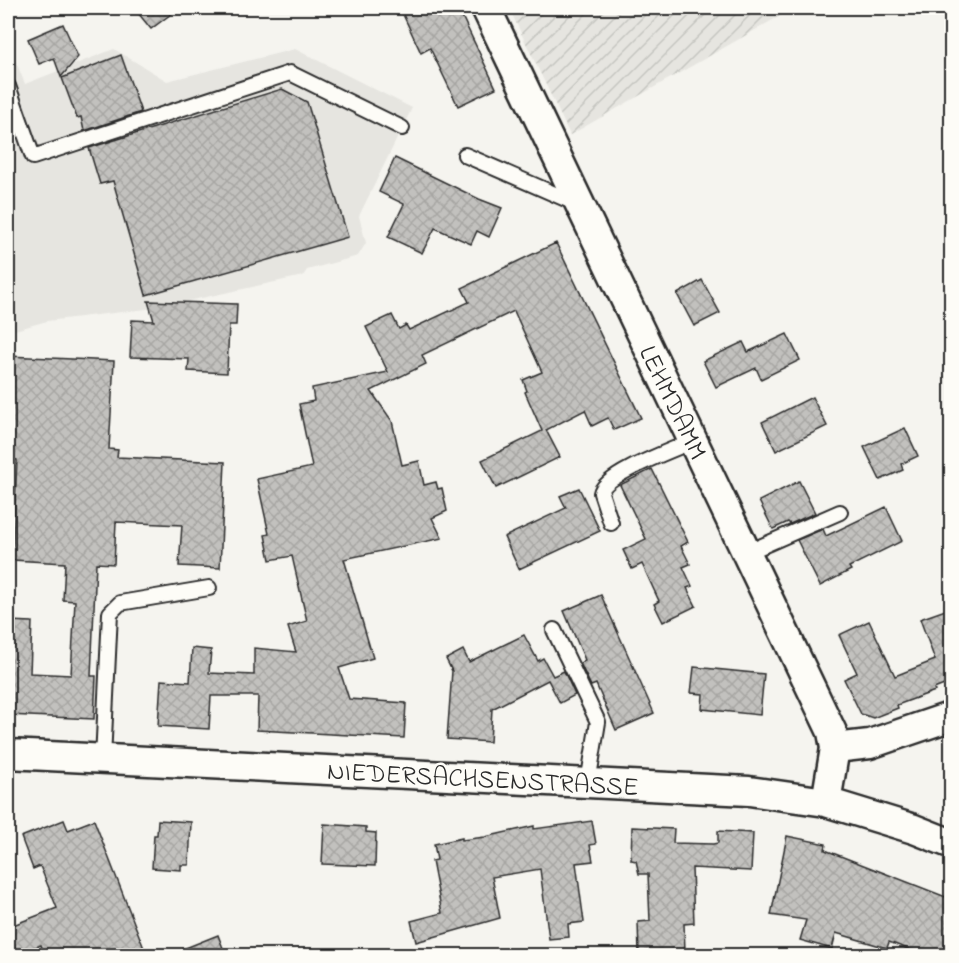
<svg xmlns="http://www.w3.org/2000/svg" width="959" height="963" font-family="'Indie Flower',sans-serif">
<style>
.built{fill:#e6e5e0}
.industrial{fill:url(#industrial-furrows)}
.building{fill:url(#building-cross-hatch);stroke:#2b2b2b;stroke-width:1.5}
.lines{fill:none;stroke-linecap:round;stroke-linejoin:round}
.service-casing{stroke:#2b2b2b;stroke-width:18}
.minor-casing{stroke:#2b2b2b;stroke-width:33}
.service{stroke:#fdfcf7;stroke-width:14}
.minor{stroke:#fdfcf7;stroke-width:28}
.labels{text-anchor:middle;stroke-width:5;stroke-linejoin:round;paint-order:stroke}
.street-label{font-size:26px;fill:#2b2b2b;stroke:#fdfcf7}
</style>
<defs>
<pattern id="industrial-furrows" width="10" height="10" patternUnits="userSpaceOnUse" patternTransform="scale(1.5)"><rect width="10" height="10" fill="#e6e5e0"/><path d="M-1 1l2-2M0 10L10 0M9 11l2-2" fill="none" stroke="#c5c5c0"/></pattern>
<pattern id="building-cross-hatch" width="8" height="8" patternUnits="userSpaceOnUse" patternTransform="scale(1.5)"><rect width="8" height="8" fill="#c2c1be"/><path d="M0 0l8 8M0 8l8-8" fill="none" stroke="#a7a6a3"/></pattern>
</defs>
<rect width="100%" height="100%" fill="#f5f4ef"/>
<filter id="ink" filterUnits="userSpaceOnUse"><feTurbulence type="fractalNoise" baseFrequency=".0167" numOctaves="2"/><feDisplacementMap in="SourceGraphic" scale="12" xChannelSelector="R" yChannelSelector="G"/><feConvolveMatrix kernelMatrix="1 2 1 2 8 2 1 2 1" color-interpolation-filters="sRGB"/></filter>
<g filter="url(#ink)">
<!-- built -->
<polygon class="built" points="8,42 25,84 114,49 167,81 295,49 412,108 359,216 366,243 358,256 307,270 303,276 155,308 47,321 8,332"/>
<!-- industrial -->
<polygon class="industrial" points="509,8 794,8 570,135"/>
<!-- building -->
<g class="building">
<polygon points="134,8 179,8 151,29"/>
<polygon points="400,8 458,8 496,88 458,106 430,48 421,53"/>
<polygon points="63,24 78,57 61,77 54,58 39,64 28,39"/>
<polygon points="121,55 141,112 84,131 81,117 77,118 62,78"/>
<polygon points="282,89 307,102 348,237 146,295 113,181 100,184 89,148"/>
<polygon points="395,158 479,199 502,208 489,237 477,231 471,244 435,228 422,253 388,237 404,204 379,192"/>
<polygon points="556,243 641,418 614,430 608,418 592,426 585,410 546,430 560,457 496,488 482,460 542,431 525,392 527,391 523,380 542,372 514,311 422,355 426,364 371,391 392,421 402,465 419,461 424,485 436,482 438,489 442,488 447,511 432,518 442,538 344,559 373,658 339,668 349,699 406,703 404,738 257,730 258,696 211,696 209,729 158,726 161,680 190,682 192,648 211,650 209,673 254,675 254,648 296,652 288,627 307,621 292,556 270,560 265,535 269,534 257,479 312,467 299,404 314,401 312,388 388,372 366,327 392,315 399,329 406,325 409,330 469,302 462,288"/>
<polygon points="702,280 720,313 694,326 677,294"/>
<polygon points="148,301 237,304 236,325 229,325 227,373 188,371 189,359 130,357 132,320 154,321"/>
<polygon points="787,334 800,360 761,379 756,368 716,387 703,361 743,342 748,352"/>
<polygon points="8,356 114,361 109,449 118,450 117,457 225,462 220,568 179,566 182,525 116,522 114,564 96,563 91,676 96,676 94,719 8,715 9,621 32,622 30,673 71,675 75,601 63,600 65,563 12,560 17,460 8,459"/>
<polygon points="812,397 827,426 776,451 762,422"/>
<polygon points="905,428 918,456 901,464 903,470 880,480 864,447"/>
<polygon points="652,469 688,542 681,546 690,564 683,567 692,586 687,588 696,606 663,622 654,604 659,601 642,564 632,569 623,550 646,539 620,485"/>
<polygon points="799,481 815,513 790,524 788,522 773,529 759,501"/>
<polygon points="579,488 600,531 519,569 504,537 566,508 560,496"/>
<polygon points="886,507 902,541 849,567 851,570 820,586 797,540 823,529 826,536"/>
<polygon points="601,595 654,713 616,730 596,684 591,686 580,663 585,660 564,611"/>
<polygon points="951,608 951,698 949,698 944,685 934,689 935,691 897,705 898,708 873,718 861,714 844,679 857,673 839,635 869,621 895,676 935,660 920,619"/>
<polygon points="524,635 538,661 543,658 553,676 564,671 575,695 560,703 548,680 492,709 490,742 447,739 452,671 446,659 463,650 469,662"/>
<polygon points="694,667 764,674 760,715 702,709 703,694 691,693"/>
<polygon points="64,820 68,830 94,820 147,956 45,956 41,945 17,954 8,927 57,908 40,866 33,869 21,837"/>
<polygon points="158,820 191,822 189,865 181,865 181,870 152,868 154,835 157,835"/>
<polygon points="592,821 596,844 590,845 593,861 576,863 584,922 568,924 569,937 549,939 540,869 492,877 500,918 416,942 411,921 442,913 432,861 437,860 434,844 462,838 462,840 485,837 534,826 534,829"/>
<polygon points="324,824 366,827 366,832 376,833 375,866 322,864"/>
<polygon points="632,827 674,829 673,843 713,844 718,843 718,831 753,833 751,871 692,868 694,923 684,924 685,952 639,954 638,922 650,921 648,874 639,874 636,861 631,860"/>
<polygon points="787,836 826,844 825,850 951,899 951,956 927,956 889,942 887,948 836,933 832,949 800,940 806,920 771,915"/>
<polygon points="218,935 226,956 168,956 168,955"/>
</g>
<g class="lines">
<!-- service casing -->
<g class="service-casing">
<g id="service">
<polyline points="8,86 33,157 290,73 402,128"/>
<polyline points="465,155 575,203"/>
<path d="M611,523L601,493C603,475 675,449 693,441"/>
<polyline points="746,553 840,512"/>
<polyline points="554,630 598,722 588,783"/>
<polyline points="103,759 110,613 120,603 209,588"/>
</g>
</g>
<!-- minor casing -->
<g class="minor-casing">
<g id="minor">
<polyline points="486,8 832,732 835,748 826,802"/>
<polyline points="835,748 870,744 952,716"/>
<polyline points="8,754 749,791 826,802 914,829 952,844"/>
</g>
</g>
<!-- service -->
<use href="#service" class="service"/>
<!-- minor -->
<use href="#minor" class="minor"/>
</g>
</g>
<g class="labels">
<!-- street labels -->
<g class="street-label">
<text transform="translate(674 402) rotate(64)" y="9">LEHMDAMM</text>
<text transform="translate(483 778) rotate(3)" y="9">NIEDERSACHSENSTRASSE</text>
</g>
</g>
<!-- margin -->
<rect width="959" height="963" fill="none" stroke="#fdfcf7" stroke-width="30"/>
<rect x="15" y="15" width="929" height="933" fill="none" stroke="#2b2b2b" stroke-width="2" filter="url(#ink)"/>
</svg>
